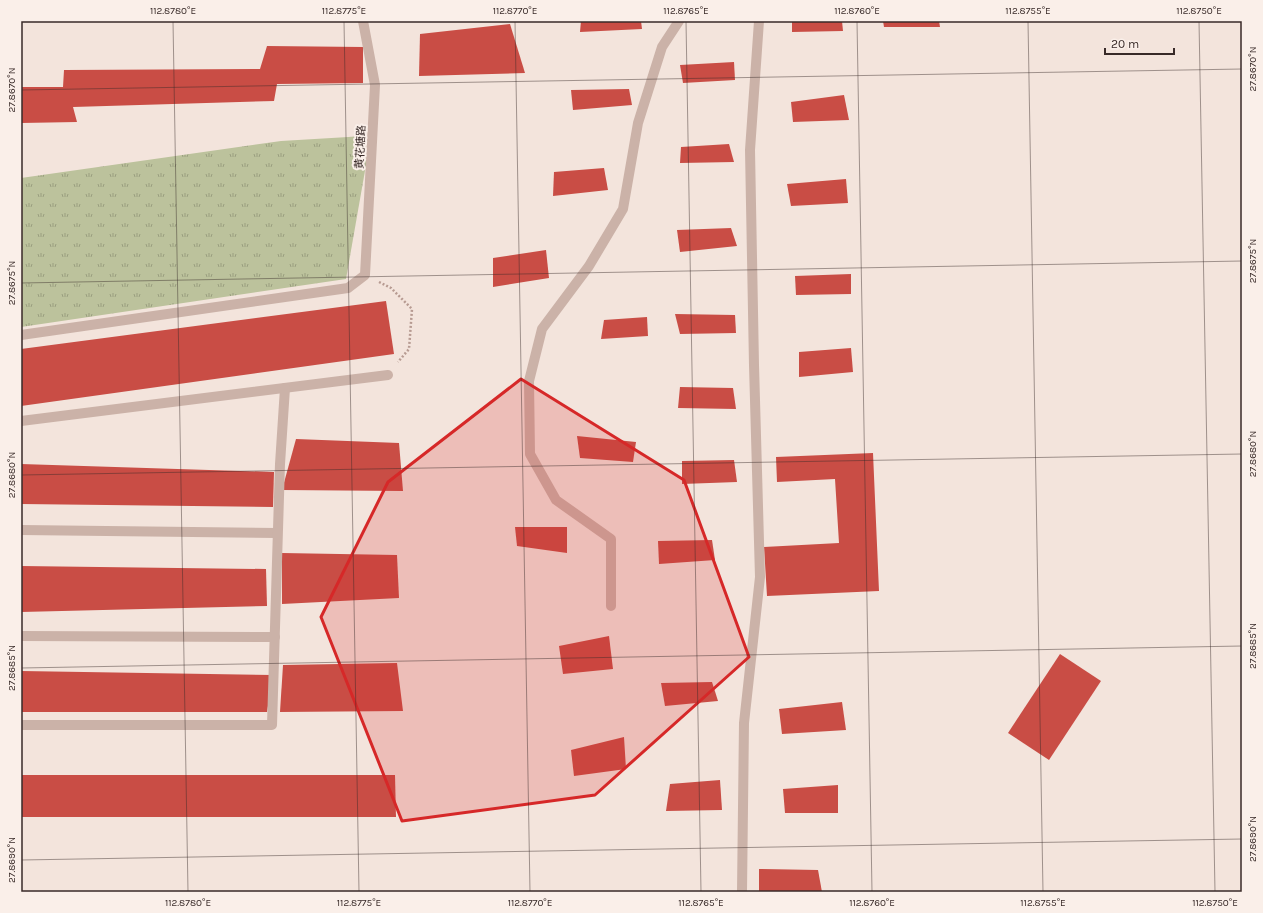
<svg xmlns="http://www.w3.org/2000/svg" width="1263" height="913" font-family="Karla,'Noto Sans SC',sans-serif">
<style>
.grass{fill:url(#grass-tufts)}
.building{fill:#c94d45}
.lines{fill:none;stroke-linecap:round;stroke-linejoin:round}
.path{stroke:#b79b92;stroke-width:2.5;stroke-dasharray:2 2;stroke-linecap:butt}
.minor{stroke:#cbb2a8;stroke-width:10}
.marked{fill:#d62828;fill-opacity:0.2;stroke:#d62828;stroke-width:3;stroke-linejoin:round}
.ticks{fill:none;stroke:#382a28;stroke-width:1;stroke-opacity:0.45}
.labels{text-anchor:middle;stroke-width:4;stroke-linejoin:round;paint-order:stroke}
.street-label{font-size:11px;fill:#382a28;stroke:#faefe9}
.neatline{fill:none;stroke:#382a28;stroke-width:1.5}
.ticks-label{font-size:10px;text-anchor:middle;fill:#382a28}
</style>
<defs>
<pattern id="grass-tufts" width="24" height="20" patternUnits="userSpaceOnUse"><rect width="24" height="20" fill="#bcc29c"/><path d="M3 7l-1-3M5 7V3M7 7l1-3M15 17l-1-3M17 17v-4M19 17l1-3" fill="none" stroke="#9a9e7f"/></pattern>
</defs>
<rect width="100%" height="100%" fill="#f3e4dc"/>
<!-- grass -->
<polygon class="grass" points="365,136 366,165 346,279 21,327 21,178 281,141"/>
<!-- building -->
<g class="building">
<polygon points="581,21 641,21 642,29 580,32"/>
<polygon points="792,21 842,21 843,31 792,32"/>
<polygon points="883,21 939,21 940,27 884,27"/>
<polygon points="510,24 525,73 419,76 420,34"/>
<polygon points="267,46 363,47 363,83 277,84 274,101 73,107 77,122 21,123 21,87 63,87 64,70 260,69"/>
<polygon points="734,62 735,80 683,83 680,65"/>
<polygon points="629,89 632,105 573,110 571,90"/>
<polygon points="844,95 849,120 793,122 791,102"/>
<polygon points="729,144 734,162 680,163 681,147"/>
<polygon points="604,168 608,190 553,196 554,172"/>
<polygon points="846,179 848,203 791,206 787,184"/>
<polygon points="731,228 737,246 680,252 677,230"/>
<polygon points="546,250 549,278 493,287 493,258"/>
<polygon points="851,274 851,294 796,295 795,276"/>
<polygon points="386,301 394,354 21,406 21,349"/>
<polygon points="675,314 735,315 736,333 680,334"/>
<polygon points="647,317 648,336 601,339 604,320"/>
<polygon points="851,348 853,372 799,377 799,352"/>
<polygon points="680,387 733,388 736,409 678,408"/>
<polygon points="577,436 636,442 633,462 580,458"/>
<polygon points="296,439 399,443 403,491 282,490"/>
<polygon points="873,453 879,591 767,596 764,547 839,543 835,479 777,482 776,457"/>
<polygon points="734,460 737,482 682,484 682,461"/>
<polygon points="21,464 274,472 273,507 21,504"/>
<polygon points="515,527 567,527 567,553 517,546"/>
<polygon points="712,540 715,560 659,564 658,541"/>
<polygon points="282,553 397,555 399,598 282,604"/>
<polygon points="21,566 266,569 267,606 21,612"/>
<polygon points="609,636 613,669 563,674 559,646"/>
<polygon points="1060,654 1101,681 1049,760 1008,733"/>
<polygon points="397,663 403,711 280,712 283,665"/>
<polygon points="21,671 273,675 267,712 21,712"/>
<polygon points="712,682 718,701 665,706 661,683"/>
<polygon points="842,702 846,730 782,734 779,709"/>
<polygon points="624,737 626,769 574,776 571,750"/>
<polygon points="21,775 395,775 396,817 21,817"/>
<polygon points="720,780 722,810 666,811 670,784"/>
<polygon points="838,785 838,813 785,813 783,789"/>
<polygon points="759,869 818,870 822,892 759,892"/>
</g>
<g class="lines">
<!-- path -->
<polyline class="path" points="379,282 391,288 412,309 409,349 398,362"/>
<!-- minor -->
<g class="minor">
<polyline points="21,335 348,288 365,275 375,85 363,21"/>
<polyline points="21,421 388,375"/>
<polyline points="21,530 277,533"/>
<polyline points="611,606 611,539 556,500 530,454 529,381 542,329 589,266 623,209 638,123 662,47 679,21"/>
<polyline points="21,636 275,637"/>
<polyline points="21,725 272,725 280,464 285,388"/>
<polyline points="742,892 744,723 760,577 754,365 750,150 759,21"/>
</g>
</g>
<!-- marked area -->
<path class="marked" d="M521,379L684,480L749,657L595,795L402,821L321,617L388,482Z"/>
<!-- ticks -->
<path class="ticks" d="M173,21L188,892M344,21L359,892M515,21L530,892M686,21L701,892M857,21L872,892M1028,21L1043,892M1199,21L1215,892M21,90L1242,69M21,283L1242,261M21,475L1242,454M21,668L1242,646M21,860L1242,839"/>
<g class="labels">
<!-- street labels -->
<g class="street-label">
<text transform="translate(360 147) rotate(-87)" y="4">黄花塘路</text>
</g>
</g>
<!-- border -->
<rect width="1263" height="913" fill="none" stroke="#faefe9" stroke-width="44"/>
<!-- scale -->
<path d="M1105 48v6h69v-6" fill="none" stroke="#382a28" stroke-width="2"/>
<text x="1111" y="48" font-size="12" fill="#382a28" stroke="#faefe9" stroke-width="3" paint-order="stroke">20 m</text>
<rect x="22" y="22" width="1219" height="869" class="neatline"/>
<g class="ticks-label">
<text x="173" y="14">112.8780°E</text>
<text x="344" y="14">112.8775°E</text>
<text x="515" y="14">112.8770°E</text>
<text x="686" y="14">112.8765°E</text>
<text x="857" y="14">112.8760°E</text>
<text x="1028" y="14">112.8755°E</text>
<text x="1199" y="14">112.8750°E</text>
<text transform="translate(1252 69) rotate(-90)" y="4">27.8670°N</text>
<text transform="translate(11 90) rotate(-90)" y="4">27.8670°N</text>
<text transform="translate(1252 261) rotate(-90)" y="4">27.8675°N</text>
<text transform="translate(11 283) rotate(-90)" y="4">27.8675°N</text>
<text transform="translate(1252 454) rotate(-90)" y="4">27.8680°N</text>
<text transform="translate(11 475) rotate(-90)" y="4">27.8680°N</text>
<text transform="translate(1252 646) rotate(-90)" y="4">27.8685°N</text>
<text transform="translate(11 668) rotate(-90)" y="4">27.8685°N</text>
<text transform="translate(1252 839) rotate(-90)" y="4">27.8690°N</text>
<text transform="translate(11 860) rotate(-90)" y="4">27.8690°N</text>
<text x="188" y="906">112.8780°E</text>
<text x="359" y="906">112.8775°E</text>
<text x="530" y="906">112.8770°E</text>
<text x="701" y="906">112.8765°E</text>
<text x="872" y="906">112.8760°E</text>
<text x="1043" y="906">112.8755°E</text>
<text x="1215" y="906">112.8750°E</text>
</g>
</svg>
